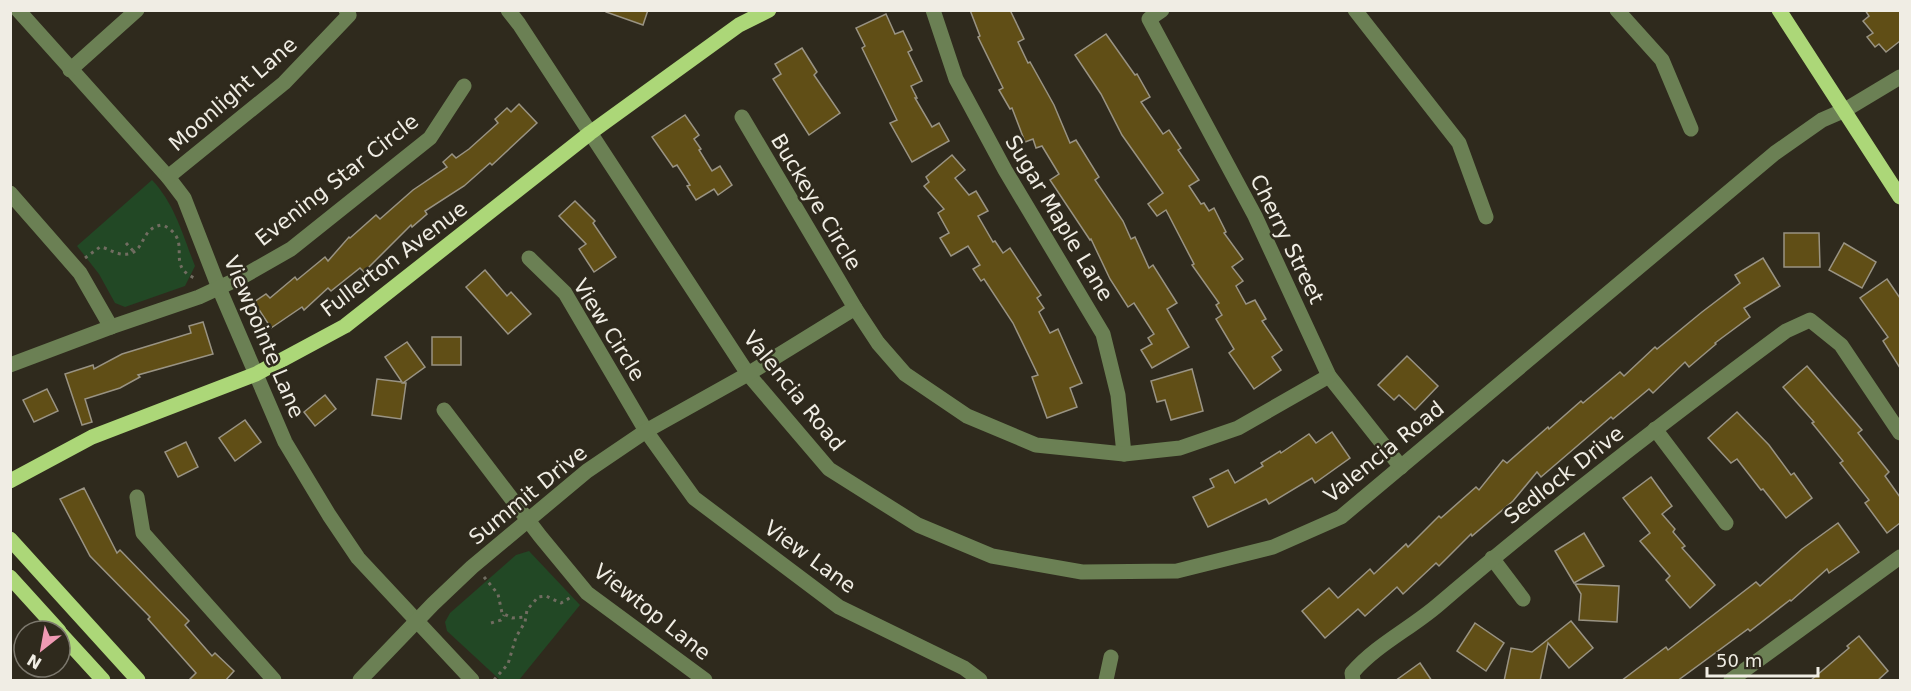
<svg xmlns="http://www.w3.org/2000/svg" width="1911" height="691" font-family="'DejaVu Sans',sans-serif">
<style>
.green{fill:#224825}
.building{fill:#604e16;stroke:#999383;stroke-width:1.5}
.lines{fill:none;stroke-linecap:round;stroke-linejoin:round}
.path{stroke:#716d61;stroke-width:3;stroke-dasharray:3 4.5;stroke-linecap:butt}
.minor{stroke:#6b8054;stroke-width:15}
.major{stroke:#acd778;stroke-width:15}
.labels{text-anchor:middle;stroke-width:5;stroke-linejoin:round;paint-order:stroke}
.street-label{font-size:21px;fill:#f0ede4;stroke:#2f2a1d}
</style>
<rect width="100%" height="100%" fill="#2f2a1d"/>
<!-- green -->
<g class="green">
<path d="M152,180C175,204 183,236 195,266L185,286L125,307L115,303L99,274L77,246Z"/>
<polygon points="529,551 580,605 519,680 500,680 447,631 445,622 450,613 516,555"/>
</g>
<!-- building -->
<g class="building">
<polygon points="606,10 648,10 643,25 606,12"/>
<polygon points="970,10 1010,10 1024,39 1018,42 1028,63 1030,62 1054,105 1070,143 1076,140 1099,177 1095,180 1123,221 1131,239 1135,237 1149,268 1153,265 1177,303 1167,309 1189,347 1152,368 1141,350 1152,344 1148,338 1154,334 1134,303 1128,307 1110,279 1091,239 1090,240 1050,180 1059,174 1042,146 1036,148 1033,139 1025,142 1012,108 1010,109 999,90 1003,88 978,37 980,36"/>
<polygon points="1865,10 1900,10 1900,41 1886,52 1879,44 1875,47 1867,37 1873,33 1863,21 1869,16"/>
<polygon points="886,14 895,34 903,31 912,50 908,52 922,81 911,86 917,98 915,98 932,127 939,123 949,141 912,162 890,123 897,120 862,48 865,46 856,28"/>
<polygon points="1106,34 1135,75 1137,74 1150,97 1141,102 1163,134 1169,130 1181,148 1178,150 1199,180 1189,186 1201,204 1204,203 1209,211 1214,208 1226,232 1224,233 1243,259 1232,267 1243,281 1236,286 1246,304 1255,300 1266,319 1262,321 1282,350 1272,357 1281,370 1254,389 1229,353 1234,349 1216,319 1222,315 1216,305 1219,303 1192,265 1194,264 1166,210 1157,216 1148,204 1163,193 1122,135 1101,94 1075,55"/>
<polygon points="802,48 817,72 814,75 840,113 809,135 773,79 781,74 775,64"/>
<polygon points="519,104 537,123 492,165 490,163 464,186 425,211 427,214 412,227 411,225 364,272 360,268 331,291 328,288 304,310 302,307 271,328 254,302 266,294 270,298 295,277 297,280 325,257 328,261 349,237 350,238 376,215 380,219 413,190 447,167 443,162 452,154 456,158 469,149 498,123 495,119 507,108 511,112"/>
<polygon points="685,115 699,135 694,139 701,149 699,150 712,171 720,166 732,185 718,195 714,189 696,200 687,186 690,185 677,165 673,167 652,137"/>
<polygon points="952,155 965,170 955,178 969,195 976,191 988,211 978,216 993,242 995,241 1003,253 1010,248 1041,295 1037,298 1044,308 1039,312 1050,333 1058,329 1082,383 1070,388 1077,407 1047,418 1032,377 1038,375 1013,323 984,279 981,281 973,269 980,265 968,246 951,256 940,238 949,233 938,213 944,209 924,186 929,182 926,177"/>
<polygon points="575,201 595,221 593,223 616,257 594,272 579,249 586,244 559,216"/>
<polygon points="1784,233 1819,233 1820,267 1784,267"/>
<polygon points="1844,243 1876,262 1862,288 1829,270"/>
<polygon points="1763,258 1780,286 1744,308 1750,317 1715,343 1716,344 1689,367 1685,362 1653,393 1649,389 1613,419 1611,417 1541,477 1537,472 1513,501 1472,536 1471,534 1439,566 1436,563 1403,594 1397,587 1365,616 1358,609 1325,638 1302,611 1329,588 1338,598 1370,569 1374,574 1406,544 1408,547 1439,516 1441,518 1476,487 1479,490 1503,460 1507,463 1548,427 1549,429 1581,401 1583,403 1620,372 1624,376 1655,347 1657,349 1702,312 1740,283 1735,275"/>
<polygon points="485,270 507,296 511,292 531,314 508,334 466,287"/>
<polygon points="1887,279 1900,298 1900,368 1883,341 1888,337 1860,298"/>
<polygon points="203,322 213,354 138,375 140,377 120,388 85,399 92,422 82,425 65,374 93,365 94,369 122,354 191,333 189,326"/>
<rect x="432" y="337" width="29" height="28"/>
<polygon points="407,342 425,367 403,383 406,383 401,419 372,415 377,379 402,382 385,357"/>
<polygon points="1407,356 1438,386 1415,410 1399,395 1394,400 1378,385"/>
<polygon points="1807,366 1862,430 1858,433 1889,472 1885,476 1900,497 1900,523 1887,533 1865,503 1869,500 1840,463 1843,461 1812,423 1814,422 1783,387"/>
<polygon points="1192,369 1203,411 1171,420 1165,400 1157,402 1151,381"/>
<polygon points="47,389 58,411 34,422 23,400"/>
<polygon points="325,395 336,409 315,426 304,412"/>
<polygon points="1737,412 1769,445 1791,475 1794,473 1812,498 1786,518 1763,489 1761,490 1737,459 1731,463 1708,438"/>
<polygon points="245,420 261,442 235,461 219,438"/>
<polygon points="1332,432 1350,458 1315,483 1312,478 1269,504 1266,499 1208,527 1193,497 1214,487 1210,479 1228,470 1235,483 1263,466 1261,463 1280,451 1281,453 1309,434 1316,443"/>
<polygon points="186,442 198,467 178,477 165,452"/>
<polygon points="1651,477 1672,506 1662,514 1675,529 1673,532 1685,546 1682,548 1715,585 1690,608 1666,580 1670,576 1640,541 1650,533 1623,498"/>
<polygon points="84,488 117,553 120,550 189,621 185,625 212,656 215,653 234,671 225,681 188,681 196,673 148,619 150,617 90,556 60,499"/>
<polygon points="1838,523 1859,552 1829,573 1827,569 1791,601 1790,600 1750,631 1748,629 1677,681 1621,681 1666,647 1668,650 1756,582 1760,586 1802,549"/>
<polygon points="1584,533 1604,566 1574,583 1555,551"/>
<polygon points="1575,584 1619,586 1617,622 1579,620 1581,594"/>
<polygon points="1571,621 1593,648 1569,668 1548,643 1540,681 1504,681 1511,648 1532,652"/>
<polygon points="1475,623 1504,643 1486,671 1457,651"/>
<polygon points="1859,636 1888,671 1877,681 1810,681 1849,648 1847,646"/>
<polygon points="1420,663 1432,681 1395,681"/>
</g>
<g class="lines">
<!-- path -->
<g class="path">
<polyline points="126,243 134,252"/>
<path d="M85,258L100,247C109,248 117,256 128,254C146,251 140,227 163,225C190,239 172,256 184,271C187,274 192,277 196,279"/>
<polyline points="484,577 498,594 502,613 512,618 525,617"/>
<polyline points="491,623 501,620 504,615"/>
<polyline points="494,680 508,664 516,637 525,622 527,610 538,597 546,596 561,603 573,596"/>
</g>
<!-- minor -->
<g class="minor">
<polyline points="18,10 168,177 184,198 219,288 285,442 329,515 358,558 472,680"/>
<polyline points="508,10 519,24 748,374 829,469 918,525 992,556 1082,572 1177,571 1273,547 1341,517 1775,153 1822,120 1845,110 1900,77"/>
<polyline points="933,10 956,79 1005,170 1103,334 1118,395 1124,454"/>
<polyline points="1162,10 1149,19 1255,216 1329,376 1401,467"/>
<polyline points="1355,10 1459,143 1486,217"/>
<polyline points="1617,10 1662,60 1691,129"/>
<polyline points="70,70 137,10"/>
<polyline points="742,117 855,308 878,343 905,374 967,416 1036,445 1124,454 1180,448 1238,428 1329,376"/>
<polyline points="168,177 284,83 349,15 346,10"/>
<polyline points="10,193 80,273 111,327"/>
<polyline points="529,258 565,293 646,431 694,498 839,607 964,668 980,680"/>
<polyline points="10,365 111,327 199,297 242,277 291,249 430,138 464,86"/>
<polyline points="444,410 540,536 587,593 705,680"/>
<polyline points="1655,429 1726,523"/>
<polyline points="137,497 143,533 274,680"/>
<polyline points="1492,558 1523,599"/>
<polyline points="360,680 433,604 472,567 587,471 646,431 748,374 855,308"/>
<polyline points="1106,680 1111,657"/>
<path d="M1353,680L1352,673C1376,645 1410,629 1438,605C1550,509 1668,419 1786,331L1810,320L1841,345L1900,433"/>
<polyline points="1731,680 1900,557"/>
</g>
<!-- major -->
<g class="major">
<polyline points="1779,10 1900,197"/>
<polyline points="10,481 92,437 256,374 345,326 590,133 739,25 769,10"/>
<polyline points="10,539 138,680"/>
<polyline points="10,577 59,631"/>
<polyline points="60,633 103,680"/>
</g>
</g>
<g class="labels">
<!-- street labels -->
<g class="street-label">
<text transform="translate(233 94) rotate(-41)" y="7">Moonlight Lane</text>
<text transform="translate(337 180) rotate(-38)" y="7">Evening Star Circle</text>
<text transform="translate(816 202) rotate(59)" y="7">Buckeye Circle</text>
<text transform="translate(1059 218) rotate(59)" y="7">Sugar Maple Lane</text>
<text transform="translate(1287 239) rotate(64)" y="7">Cherry Street</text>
<text transform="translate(394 259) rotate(-37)" y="7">Fullerton Avenue</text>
<text transform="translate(609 330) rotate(58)" y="7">View Circle</text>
<text transform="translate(264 337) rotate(67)" y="7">Viewpointe Lane</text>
<text transform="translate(794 391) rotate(51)" y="7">Valencia Road</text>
<text transform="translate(1384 452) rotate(-39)" y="7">Valencia Road</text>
<text transform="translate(1564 475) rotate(-38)" y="7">Sedlock Drive</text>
<text transform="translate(528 495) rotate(-39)" y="7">Summit Drive</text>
<text transform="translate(810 557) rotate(36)" y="7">View Lane</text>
<text transform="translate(652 612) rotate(38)" y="7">Viewtop Lane</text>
</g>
</g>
<!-- border -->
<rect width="1911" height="691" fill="none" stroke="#f0ede4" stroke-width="24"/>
<!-- north arrow -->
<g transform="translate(42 649) rotate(211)"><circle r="28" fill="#2f2a1d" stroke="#7c786d" stroke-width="1.5"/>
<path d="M0-4.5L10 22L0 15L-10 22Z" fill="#f09ab4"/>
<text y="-9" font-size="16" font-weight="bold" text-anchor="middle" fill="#f0ede4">N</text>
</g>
<!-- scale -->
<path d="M1707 667v9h111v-9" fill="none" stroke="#f0ede4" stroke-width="3"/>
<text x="1716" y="667" font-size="18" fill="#f0ede4" stroke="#2f2a1d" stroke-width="4.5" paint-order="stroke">50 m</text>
</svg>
